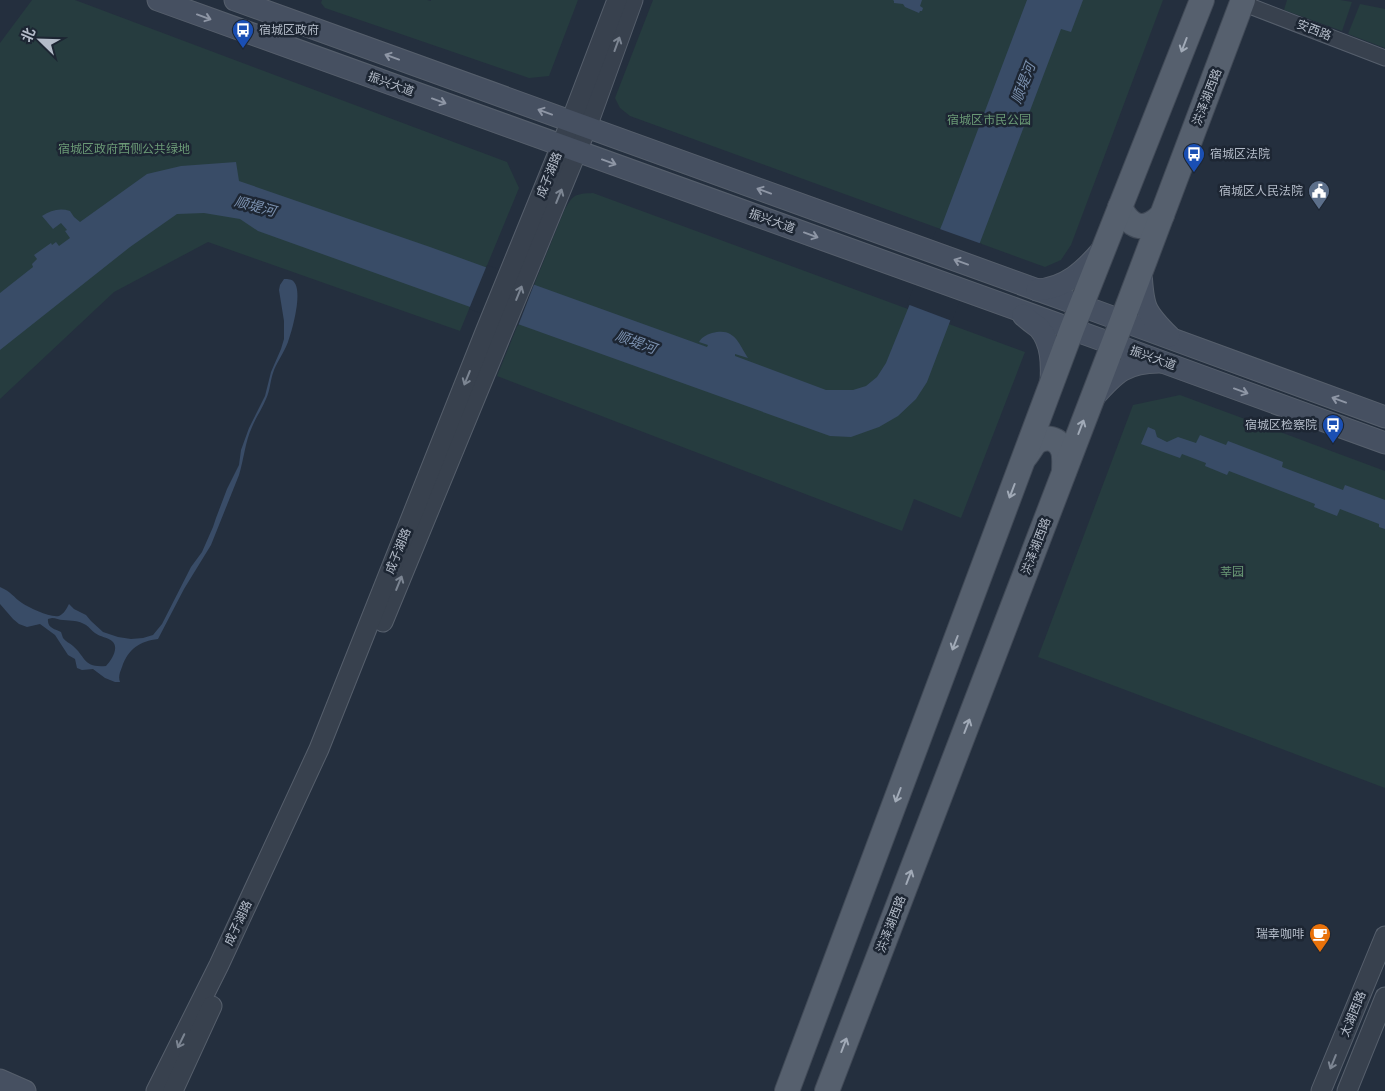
<svg xmlns="http://www.w3.org/2000/svg" width="1385" height="1091" font-family="'Varela Round','Noto Sans SC',sans-serif">
<style>
.green{fill:#263c3f}
.water{fill:#394c67;fill-rule:evenodd}
.pier{fill:#242f3e}
.lines{fill:none;stroke-linecap:round;stroke-linejoin:round}
.minor-casing{stroke:#565f6c;stroke-width:17}
.tertiary-casing{stroke:#565f6c;stroke-width:21}
.secondary-casing{stroke:#565f6c;stroke-width:23}
.primary-casing{stroke:#414a57;stroke-width:26}
.minor{stroke:#38414e;stroke-width:15}
.tertiary{stroke:#38414e;stroke-width:19}
.secondary{stroke:#465061;stroke-width:21}
.primary{stroke:#56606e;stroke-width:24}
.oneway{stroke:#8e96a5}
.oneway2{stroke:#7c8592}
.oneway3{stroke:#a1aab7}
.labels{text-anchor:middle;stroke-width:5;stroke-linejoin:round;paint-order:stroke}
.poi-label{font-size:12px;fill:#b4bcc9;stroke:#1d2633;text-anchor:end}
.street-label{font-size:12px;fill:#b4bcc9;stroke:#1d2633}
.park-label{font-size:12px;fill:#6b9a76;stroke:#1d2633}
.water-label{font-size:14px;font-style:italic;fill:#7c92b1;stroke:#1d2633}
</style>
<rect width="100%" height="100%" fill="#242f3e"/>
<!-- green -->
<g class="green">
<polygon points="32,0 75,0 507,162 519,188 460,331 208,242 114,292 0,399 0,43"/>
<polygon points="322,0 427,0 431,1 431,0 578,0 549,76 529,78 325,8 321,3"/>
<polygon points="653,0 1163,0 1071,245 1061,260 1045,267 630,116 620,108 615,98"/>
<polygon points="1287,0 1340,0 1352,2 1342,31 1284,10"/>
<polygon points="1360,4 1385,9 1385,48 1348,34"/>
<path d="M593,193L1025,352L961,518L914,499L902,531L497,376L564,211C573,194 575,194 593,193Z"/>
<polygon points="1180,395 1385,471 1385,788 1038,657 1133,405"/>
</g>
<!-- water -->
<g class="water">
<polygon points="893,0 922,0 920,6 923,8 922,11 920,11 919,13 905,7 903,4 894,3 894,1"/>
<path d="M1027,0H1083L1071,32L1061,29L927,382L916,399L898,416L879,427L851,437L830,436L258,231L240,219L204,213L177,214L130,247L0,350V293L33,267L32,264L37,259L34,255L51,243L52,245L56,242L59,246L70,238L65,231L67,230L61,223L53,229L42,216C51,210 60,208 70,211L74,217L80,222L147,174L181,166L236,162L239,181L430,247L707,347L708,345L699,342C702,337 706,335 712,333C734,327 738,342 748,358L735,354V356L826,390H853L866,386L877,377L886,363L943,222Z"/>
<path d="M284,279C288,279 292,279 294,282C303,292 292,331 288,342C284,353 276,363 273,373C270,382 270,391 266,399C262,409 256,417 252,427C245,442 244,459 239,475L211,545L184,589L158,639C140,641 128,649 122,667C120,672 118,677 120,682H115L105,678L93,669L82,670L77,668L75,659L68,655L55,635L40,624L27,627L19,624L13,619L0,604V587C12,592 13,597 22,603C30,608 50,618 59,616C64,614 67,608 69,604L74,609L86,615L91,621L103,632L118,637L131,639L143,638L153,635L162,624L191,567L202,552L213,527L216,518L227,489L239,465L241,450L249,428L265,396L271,372L281,349L284,339V321L279,290L280,285ZM52,618C56,618 59,620 63,620C72,621 78,620 86,625C89,627 92,631 95,633C100,637 108,637 113,642C119,649 111,661 106,666C83,668 86,657 73,646C70,643 66,642 63,638L61,632C55,629 47,628 48,619Z"/>
<polygon points="1148,427 1155,430 1157,437 1167,442 1178,437 1196,443 1200,435 1226,445 1228,441 1283,462 1282,467 1343,490 1345,485 1385,500 1385,529 1379,527 1379,524 1340,509 1337,516 1314,507 1315,504 1229,471 1227,475 1205,466 1206,463 1182,454 1180,458 1141,444"/>
</g>
<!-- pier -->
<g class="pier">
<polygon points="937,228 982,244 952,321 907,304"/>
<polygon points="487,265 535,282 518,326 469,309"/>
</g>
<g class="lines">
<!-- minor casing -->
<g class="minor-casing">
<polyline id="minor" points="1242,3 1385,58"/>
</g>
<!-- tertiary casing -->
<g class="tertiary-casing">
<g id="tertiary">
<polyline points="383,622 587,127 633,0"/>
<polyline points="156,1091 219,965 319,749 485,332 571,121 617,0"/>
<polyline points="173,1091 212,1006"/>
<polyline points="1321,1091 1385,936"/>
<polyline points="1347,1091 1385,997"/>
</g>
</g>
<!-- secondary casing -->
<g class="secondary-casing">
<g id="secondary">
<polyline points="158,0 1113,344 1385,443"/>
<polyline points="235,0 1082,306 1385,417"/>
<path d="M1141,272C1143,307 1144,311 1169,336"/>
<path d="M1037,290C1066,288 1084,271 1102,250"/>
<path d="M1023,315C1028,320 1034,324 1039,328C1052,343 1052,364 1051,382"/>
<path d="M1094,397C1115,373 1126,362 1159,362"/>
<polyline points="0,1080 25,1091"/>
</g>
</g>
<!-- primary casing -->
<g class="primary-casing">
<g id="primary">
<path d="M1120,207C1126,220 1137,232 1152,223C1156,221 1159,218 1162,215"/>
<path d="M1026,456C1029,452 1032,447 1035,443C1046,435 1059,438 1063,451C1065,457 1064,465 1064,471"/>
<polyline points="787,1091 1072,329 1202,0"/>
<polyline points="827,1091 1122,321 1243,0"/>
</g>
</g>
<!-- minor -->
<use href="#minor" class="minor"/>
<!-- tertiary -->
<use href="#tertiary" class="tertiary"/>
<!-- secondary -->
<use href="#secondary" class="secondary"/>
<!-- primary -->
<use href="#primary" class="primary"/>
</g>
<!-- one-way arrows -->
<defs><path id="oneway-shaft" d="M-6 0H5M1.5-3L5.5 0L1.5 3" fill="none" stroke-width="1.6" stroke-linecap="round" stroke-linejoin="round" transform="scale(1.25)"/></defs>
<g class="oneway">
<use href="#oneway-shaft" transform="translate(204 17) rotate(20)"/>
<use href="#oneway-shaft" transform="translate(392 57) rotate(-160)"/>
<use href="#oneway-shaft" transform="translate(439 101) rotate(20)"/>
<use href="#oneway-shaft" transform="translate(545 112) rotate(-160)"/>
<use href="#oneway-shaft" transform="translate(609 162) rotate(20)"/>
<use href="#oneway-shaft" transform="translate(764 191) rotate(-160)"/>
<use href="#oneway-shaft" transform="translate(811 235) rotate(20)"/>
<use href="#oneway-shaft" transform="translate(961 262) rotate(-160)"/>
<use href="#oneway-shaft" transform="translate(1241 391) rotate(20)"/>
<use href="#oneway-shaft" transform="translate(1339 400) rotate(-160)"/>
</g>
<g class="oneway2">
<use href="#oneway-shaft" transform="translate(617 44) rotate(-70)"/>
<use href="#oneway-shaft" transform="translate(559 196) rotate(-68)"/>
<use href="#oneway-shaft" transform="translate(519 293) rotate(-68)"/>
<use href="#oneway-shaft" transform="translate(467 378) rotate(112)"/>
<use href="#oneway-shaft" transform="translate(399 583) rotate(-68)"/>
<use href="#oneway-shaft" transform="translate(181 1041) rotate(116)"/>
<use href="#oneway-shaft" transform="translate(1333 1062) rotate(112)"/>
</g>
<g class="oneway3">
<use href="#oneway-shaft" transform="translate(1184 45) rotate(111)"/>
<use href="#oneway-shaft" transform="translate(1081 427) rotate(-69)"/>
<use href="#oneway-shaft" transform="translate(1012 491) rotate(111)"/>
<use href="#oneway-shaft" transform="translate(955 643) rotate(111)"/>
<use href="#oneway-shaft" transform="translate(967 726) rotate(-69)"/>
<use href="#oneway-shaft" transform="translate(898 795) rotate(111)"/>
<use href="#oneway-shaft" transform="translate(909 877) rotate(-69)"/>
<use href="#oneway-shaft" transform="translate(844 1045) rotate(-69)"/>
</g>
<!-- icons -->
<defs>
<g id="bus-pin" transform="scale(1.125)"><path d="M0 17L-7.5 6A9.5 9.5 0 1 1 7.5 6Z" fill="#1a4fb4" stroke="#1d2633"/><path d="M-5-6H5V4H4V6H2V4H-2V6H-4V4H-5ZM-3.5-4V0h7V-4ZM-3.5 1.2v1.5H-2V1.2ZM2 1.2v1.5H3.5V1.2Z" fill="#fff"/></g>
<g id="civic-pin" transform="scale(1.125)"><path d="M0 17L-7.5 6A9.5 9.5 0 1 1 7.5 6Z" fill="#5c6f8a" stroke="#1d2633"/><path d="M-.6-6.5H3V-4.5H.6V-3L4-1V1h2V6H-6V1h2V-1L-.6-3ZM-1.2 2.5V6h2.4V2.5Z" fill="#fff"/></g>
<g id="cafe-pin" transform="scale(1.125)"><path d="M0 17L-7.5 6A9.5 9.5 0 1 1 7.5 6Z" fill="#e8710a" stroke="#1d2633"/><path d="M-5.5-4.5H6V0H3Q3 3.5 0 3.5H-2.5Q-5.5 3.5-5.5 0ZM3-3.2v2h1.7v-2ZM-6 4.5H4V6H-6Z" fill="#fff"/></g>
</defs>
<g fill-rule="evenodd">
<use href="#bus-pin" x="243" y="30"/>
<use href="#bus-pin" x="1194" y="154"/>
<use href="#civic-pin" x="1319" y="191"/>
<use href="#bus-pin" x="1333" y="425"/>
<use href="#cafe-pin" x="1320" y="934"/>
</g>
<g class="labels">
<!-- poi labels -->
<g class="poi-label">
<text x="259" y="34" text-anchor="start">宿城区政府</text>
<text x="1210" y="158" text-anchor="start">宿城区法院</text>
<text x="1303" y="195">宿城区人民法院</text>
<text x="1317" y="429">宿城区检察院</text>
<text x="1304" y="938">瑞幸咖啡</text>
</g>
<!-- street labels -->
<g class="street-label">
<text transform="translate(1314 30) rotate(21)" y="4">安西路</text>
<text transform="translate(391 84) rotate(20)" y="4">振兴大道</text>
<text transform="translate(1207 97) rotate(-69)" y="4">洪泽湖西路</text>
<text transform="translate(549 175) rotate(-68)" y="4">成子湖路</text>
<text transform="translate(772 221) rotate(20)" y="4">振兴大道</text>
<text transform="translate(1153 358) rotate(20)" y="4">振兴大道</text>
<text transform="translate(1036 546) rotate(-69)" y="4">洪泽湖西路</text>
<text transform="translate(398 551) rotate(-68)" y="4">成子湖路</text>
<text transform="translate(238 923) rotate(-65)" y="4">成子湖路</text>
<text transform="translate(891 924) rotate(-69)" y="4">洪泽湖西路</text>
<text transform="translate(1353 1014) rotate(-68)" y="4">太湖西路</text>
</g>
<!-- park labels -->
<g class="park-label">
<text x="989" y="124">宿城区市民公园</text>
<text x="124" y="153">宿城区政府西侧公共绿地</text>
<text x="1232" y="576">莘园</text>
</g>
<!-- water labels -->
<g class="water-label">
<text transform="translate(1023 83) rotate(-69)" y="5">顺堤河</text>
<text transform="translate(255 206) rotate(15)" y="5">顺堤河</text>
<text transform="translate(636 342) rotate(20)" y="5">顺堤河</text>
</g>
</g>
<!-- north arrow -->
<g transform="translate(40 40) rotate(293)" stroke="#1d2633" stroke-width="4" paint-order="stroke">
<path d="M0-4L9 19L0 12L-9 19Z" fill="#b4bcc9"/>
<text y="-8" font-size="14" font-weight="bold" text-anchor="middle" fill="#b4bcc9">北</text>
</g>
</svg>
